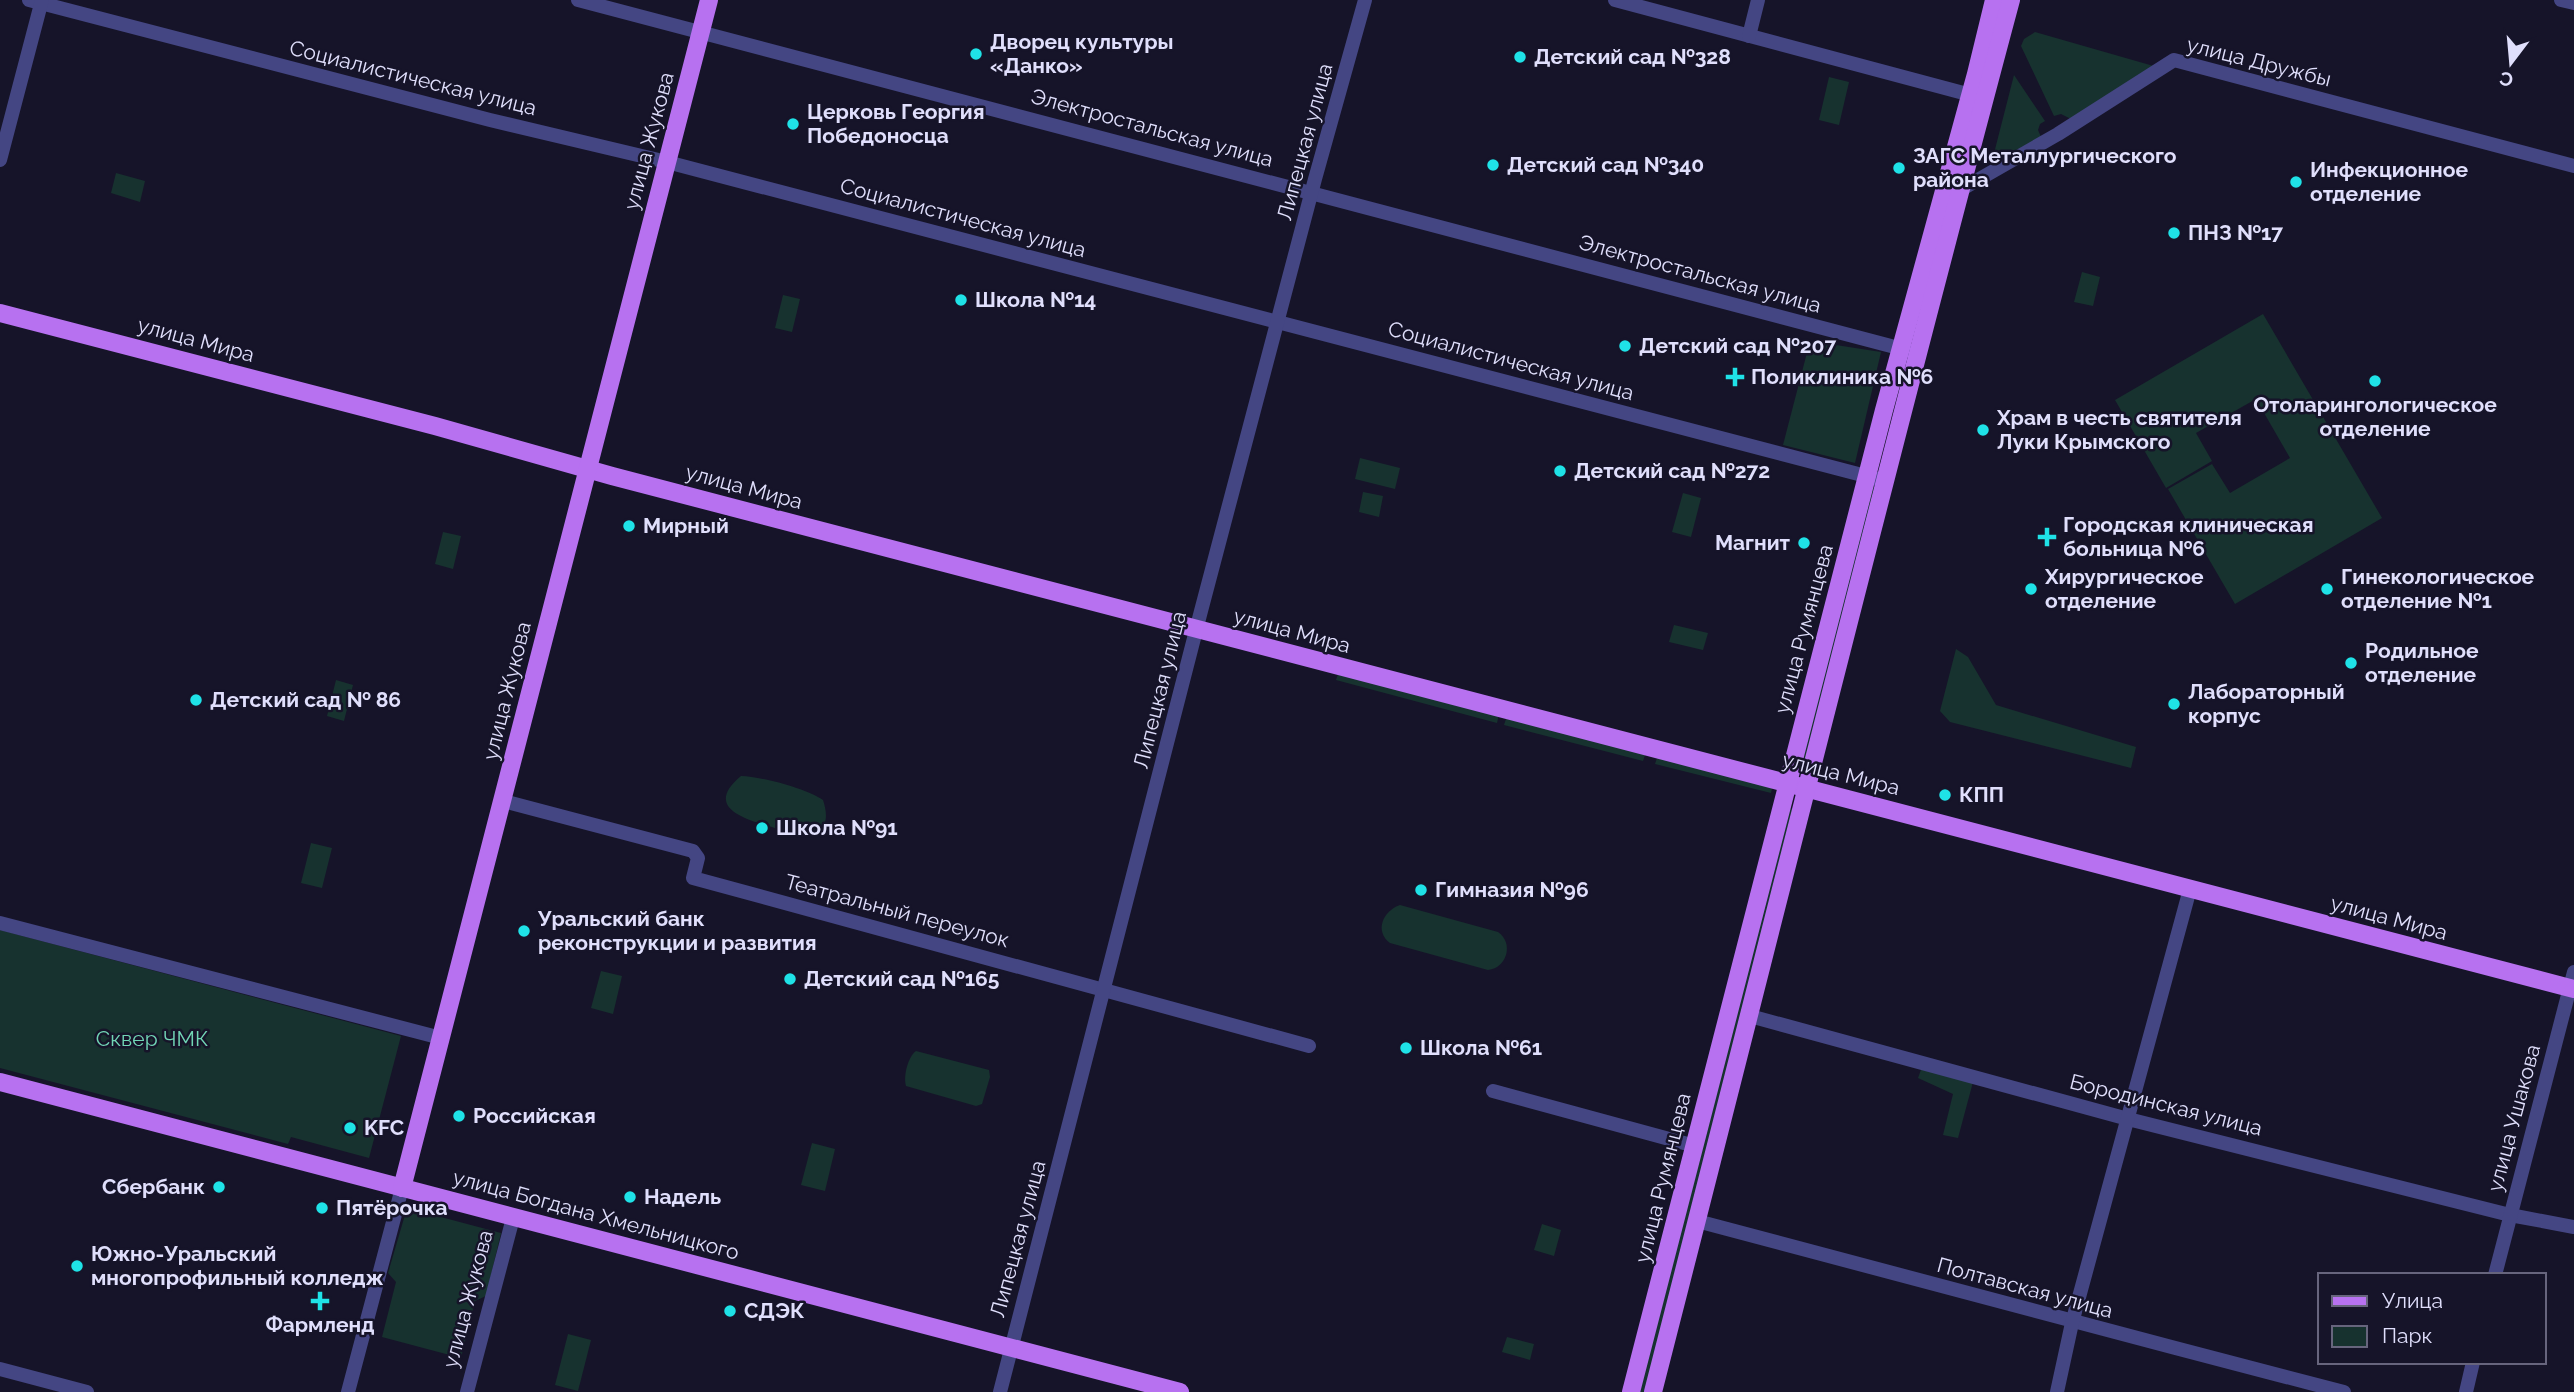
<svg xmlns="http://www.w3.org/2000/svg" width="2574" height="1392" font-family="Raleway,sans-serif">
<style>
.green{fill:#17322f}
.lines{fill:none;stroke-linecap:round;stroke-linejoin:round}
.minor{stroke:#444683;stroke-width:14}
.major{stroke:#b771f0;stroke-width:18}
.poi-dot{fill:#1fe2e7;stroke:#161429;stroke-width:2.5}
.labels{text-anchor:middle;stroke-width:5;stroke-linejoin:round;paint-order:stroke}
.poi-label{font-size:21px;font-weight:bold;fill:#e0dffc;stroke:#161429;text-anchor:start}
.street-label{font-size:21px;fill:#e0dffc;stroke:#161429}
.park-label{font-size:21px;fill:#71d5b5;stroke:#161429}
</style>
<rect width="100%" height="100%" fill="#161429"/>
<!-- green -->
<g class="green">
<polygon points="2035,32 2157,67 2073,120 2061,114 2054,116 2021,46 2024,39"/>
<polygon points="2014,75 2045,121 2040,124 2038,130 2042,139 1990,169"/>
<polygon points="1829,77 1849,82 1839,125 1819,120"/>
<polygon points="116,173 145,181 140,202 111,193"/>
<polygon points="2082,272 2100,277 2093,306 2074,302"/>
<polygon points="783,295 800,299 792,332 775,328"/>
<polygon points="2263,314 2382,518 2235,604 2168,489 2212,464 2230,493 2290,458 2256,399 2196,433 2212,461 2166,488 2115,400"/>
<polygon points="1810,341 1881,352 1855,463 1783,445"/>
<polygon points="1360,458 1400,468 1395,489 1355,479"/>
<polygon points="1872,485 1876,488 1806,762 1803,763 1801,762"/>
<polygon points="1363,492 1383,496 1379,517 1359,512"/>
<polygon points="1683,493 1701,498 1691,537 1672,532"/>
<polygon points="443,532 461,536 453,569 435,564"/>
<polygon points="1674,625 1708,633 1703,650 1669,642"/>
<polygon points="1956,649 1968,657 1996,705 2136,747 2131,768 1950,722 1940,711"/>
<polygon points="1339,671 1499,714 1497,723 1336,680"/>
<polygon points="336,680 353,685 344,721 327,716"/>
<polygon points="1507,716 1646,752 1643,761 1504,725"/>
<polygon points="1658,755 1773,784 1771,793 1655,764"/>
<path d="M741,776C763,777 805,788 823,800C827,812 829,827 815,833C802,840 781,829 768,826C741,818 705,806 741,776Z"/>
<polygon points="1788,808 1794,809 1645,1392 1637,1392"/>
<polygon points="311,843 332,848 322,888 301,883"/>
<path d="M1400,905L1498,932C1514,943 1507,968 1488,970L1390,943C1374,931 1383,911 1400,905Z"/>
<polygon points="0,930 401,1036 369,1158 291,1137 288,1144 0,1068"/>
<polygon points="601,971 622,976 613,1014 591,1008"/>
<path d="M916,1051L989,1070L990,1077L982,1104L976,1106L906,1086C903,1076 908,1057 916,1051Z"/>
<polygon points="1922,1067 1973,1082 1958,1138 1943,1135 1953,1094 1918,1078"/>
<polygon points="812,1143 835,1149 825,1191 801,1185"/>
<polygon points="407,1208 501,1233 486,1296 475,1301 461,1358 382,1337 396,1282 388,1273"/>
<polygon points="1542,1224 1561,1230 1554,1256 1534,1250"/>
<polygon points="568,1334 591,1340 578,1391 555,1385"/>
<polygon points="1507,1337 1534,1344 1530,1360 1502,1352"/>
</g>
<g class="lines">
<!-- minor -->
<g class="minor">
<polyline points="29,0 490,120 667,162 1885,481"/>
<polyline points="578,0 1910,351"/>
<polyline points="1615,0 1971,95"/>
<polyline points="2561,0 2574,3"/>
<polyline points="1749,36 1758,0"/>
<polyline points="0,160 42,0"/>
<polyline points="1962,189 2058,134 2174,60 2574,166"/>
<polyline points="503,801 693,851 698,858 693,878 1309,1046"/>
<polyline points="0,923 441,1038"/>
<polyline points="1750,1016 2128,1119 2510,1215 2574,1227"/>
<polyline points="1493,1091 1695,1146"/>
<path d="M1697,1221C1912,1279 2128,1336 2344,1392"/>
<polyline points="2495,1275 2574,972"/>
<polyline points="0,1369 87,1392"/>
<polyline points="348,1392 402,1188"/>
<polyline points="467,1392 513,1218"/>
<polyline points="1000,1392 1201,611 1315,179 1365,0"/>
<polyline points="2057,1392 2072,1323 2190,889"/>
<polyline points="2466,1392 2473,1362"/>
</g>
<!-- major -->
<g class="major">
<polyline points="0,313 435,426 612,476 2574,989"/>
<polyline points="0,1082 1180,1392"/>
<polyline points="402,1188 709,0"/>
<polyline points="1631,1392 1884,410 1976,74 1994,0"/>
<path d="M1653,1392C1772,928 1887,463 2011,0"/>
</g>
</g>
<!-- markers -->
<g class="poi-dot">
<circle cx="976" cy="54" r="7"/>
<circle cx="1520" cy="57" r="7"/>
<circle cx="793" cy="124" r="7"/>
<circle cx="1493" cy="165" r="7"/>
<circle cx="1899" cy="168" r="7"/>
<circle cx="2296" cy="182" r="7"/>
<circle cx="2174" cy="233" r="7"/>
<circle cx="961" cy="300" r="7"/>
<circle cx="1625" cy="346" r="7"/>
<path d="M1731.5 366.5h7v7h7v7h-7v7h-7v-7h-7v-7h7z"/>
<circle cx="2375" cy="381" r="7"/>
<circle cx="1983" cy="430" r="7"/>
<circle cx="1560" cy="471" r="7"/>
<circle cx="629" cy="526" r="7"/>
<path d="M2043.5 526.5h7v7h7v7h-7v7h-7v-7h-7v-7h7z"/>
<circle cx="1804" cy="543" r="7"/>
<circle cx="2031" cy="589" r="7"/>
<circle cx="2327" cy="589" r="7"/>
<circle cx="2351" cy="663" r="7"/>
<circle cx="196" cy="700" r="7"/>
<circle cx="2174" cy="704" r="7"/>
<circle cx="1945" cy="795" r="7"/>
<circle cx="762" cy="828" r="7"/>
<circle cx="1421" cy="890" r="7"/>
<circle cx="524" cy="931" r="7"/>
<circle cx="790" cy="979" r="7"/>
<circle cx="1406" cy="1048" r="7"/>
<circle cx="459" cy="1116" r="7"/>
<circle cx="350" cy="1128" r="7"/>
<circle cx="219" cy="1187" r="7"/>
<circle cx="630" cy="1197" r="7"/>
<circle cx="322" cy="1208" r="7"/>
<circle cx="77" cy="1266" r="7"/>
<path d="M316.5 1290.5h7v7h7v7h-7v7h-7v-7h-7v-7h7z"/>
<circle cx="730" cy="1311" r="7"/>
</g>
<g class="labels">
<!-- poi labels -->
<g class="poi-label">
<text x="990" y="49">Дворец культуры<tspan x="990" dy="24">«Данко»</tspan></text>
<text x="1534" y="64">Детский сад №328</text>
<text x="807" y="119">Церковь Георгия<tspan x="807" dy="24">Победоносца</tspan></text>
<text x="1913" y="163">ЗАГС Металлургического<tspan x="1913" dy="24">района</tspan></text>
<text x="1507" y="172">Детский сад №340</text>
<text x="2310" y="177">Инфекционное<tspan x="2310" dy="24">отделение</tspan></text>
<text x="2188" y="240">ПНЗ №17</text>
<text x="975" y="307">Школа №14</text>
<text x="1639" y="353">Детский сад №207</text>
<text x="1751" y="384">Поликлиника №6</text>
<text x="2375" y="412" text-anchor="middle">Отоларингологическое<tspan x="2375" dy="24">отделение</tspan></text>
<text x="1997" y="425">Храм в честь святителя<tspan x="1997" dy="24">Луки Крымского</tspan></text>
<text x="1574" y="478">Детский сад №272</text>
<text x="2063" y="532">Городская клиническая<tspan x="2063" dy="24">больница №6</tspan></text>
<text x="643" y="533">Мирный</text>
<text x="1790" y="550" text-anchor="end">Магнит</text>
<text x="2045" y="584">Хирургическое<tspan x="2045" dy="24">отделение</tspan></text>
<text x="2341" y="584">Гинекологическое<tspan x="2341" dy="24">отделение №1</tspan></text>
<text x="2365" y="658">Родильное<tspan x="2365" dy="24">отделение</tspan></text>
<text x="2188" y="699">Лабораторный<tspan x="2188" dy="24">корпус</tspan></text>
<text x="210" y="707">Детский сад № 86</text>
<text x="1959" y="802">КПП</text>
<text x="776" y="835">Школа №91</text>
<text x="1435" y="897">Гимназия №96</text>
<text x="538" y="926">Уральский банк<tspan x="538" dy="24">реконструкции и развития</tspan></text>
<text x="804" y="986">Детский сад №165</text>
<text x="1420" y="1055">Школа №61</text>
<text x="473" y="1123">Российская</text>
<text x="364" y="1135">KFC</text>
<text x="205" y="1194" text-anchor="end">Сбербанк</text>
<text x="644" y="1204">Надель</text>
<text x="336" y="1215">Пятёрочка</text>
<text x="91" y="1261">Южно-Уральский<tspan x="91" dy="24">многопрофильный колледж</tspan></text>
<text x="744" y="1318">СДЭК</text>
<text x="320" y="1332" text-anchor="middle">Фармленд</text>
</g>
<!-- street labels -->
<g class="street-label">
<text transform="translate(2259 62) rotate(14)" y="7">улица Дружбы</text>
<text transform="translate(413 78) rotate(14)" y="7">Социалистическая улица</text>
<text transform="translate(1152 128) rotate(15)" y="7">Электростальская улица</text>
<text transform="translate(649 141) rotate(-75)" y="7">улица Жукова</text>
<text transform="translate(1305 142) rotate(-75)" y="7">Липецкая улица</text>
<text transform="translate(963 218) rotate(15)" y="7">Социалистическая улица</text>
<text transform="translate(1700 274) rotate(15)" y="7">Электростальская улица</text>
<text transform="translate(196 340) rotate(15)" y="7">улица Мира</text>
<text transform="translate(1511 361) rotate(15)" y="7">Социалистическая улица</text>
<text transform="translate(744 487) rotate(15)" y="7">улица Мира</text>
<text transform="translate(1804 629) rotate(-75)" y="7">улица Румянцева</text>
<text transform="translate(1292 631) rotate(15)" y="7">улица Мира</text>
<text transform="translate(1160 690) rotate(-76)" y="7">Липецкая улица</text>
<text transform="translate(507 691) rotate(-76)" y="7">улица Жукова</text>
<text transform="translate(1841 774) rotate(14)" y="7">улица Мира</text>
<text transform="translate(897 911) rotate(15)" y="7">Театральный переулок</text>
<text transform="translate(2389 918) rotate(15)" y="7">улица Мира</text>
<text transform="translate(2166 1105) rotate(14)" y="7">Бородинская улица</text>
<text transform="translate(2514 1118) rotate(-75)" y="7">улица Ушакова</text>
<text transform="translate(1663 1178) rotate(-76)" y="7">улица Румянцева</text>
<text transform="translate(596 1215) rotate(15)" y="7">улица Богдана Хмельницкого</text>
<text transform="translate(1018 1239) rotate(-75)" y="7">Липецкая улица</text>
<text transform="translate(2025 1288) rotate(15)" y="7">Полтавская улица</text>
<text transform="translate(468 1299) rotate(-75)" y="7">улица Жукова</text>
</g>
<!-- park labels -->
<g class="park-label">
<text x="152" y="1046">Сквер ЧМК</text>
</g>
</g>
<!-- legend -->
<rect x="2318" y="1273" width="228" height="91" fill="#161429" stroke="#67657d" stroke-width="2"/>
<rect x="2332" y="1296" width="35" height="10" fill="#b771f0" stroke="#67657d" stroke-width="2"/>
<text x="2382" y="1308" font-size="21" fill="#e0dffc">Улица</text>
<rect x="2332" y="1326" width="35" height="21" fill="#17322f" stroke="#67657d" stroke-width="2"/>
<text x="2382" y="1343" font-size="21" fill="#e0dffc">Парк</text>
<!-- north arrow -->
<g transform="translate(2511 63) rotate(196)" stroke="#161429" stroke-width="5" paint-order="stroke">
<path d="M0-5L12 26L0 18L-12 26Z" fill="#e0dffc"/>
<text y="-10" font-size="19" font-weight="bold" text-anchor="middle" fill="#e0dffc">С</text>
</g>
</svg>
